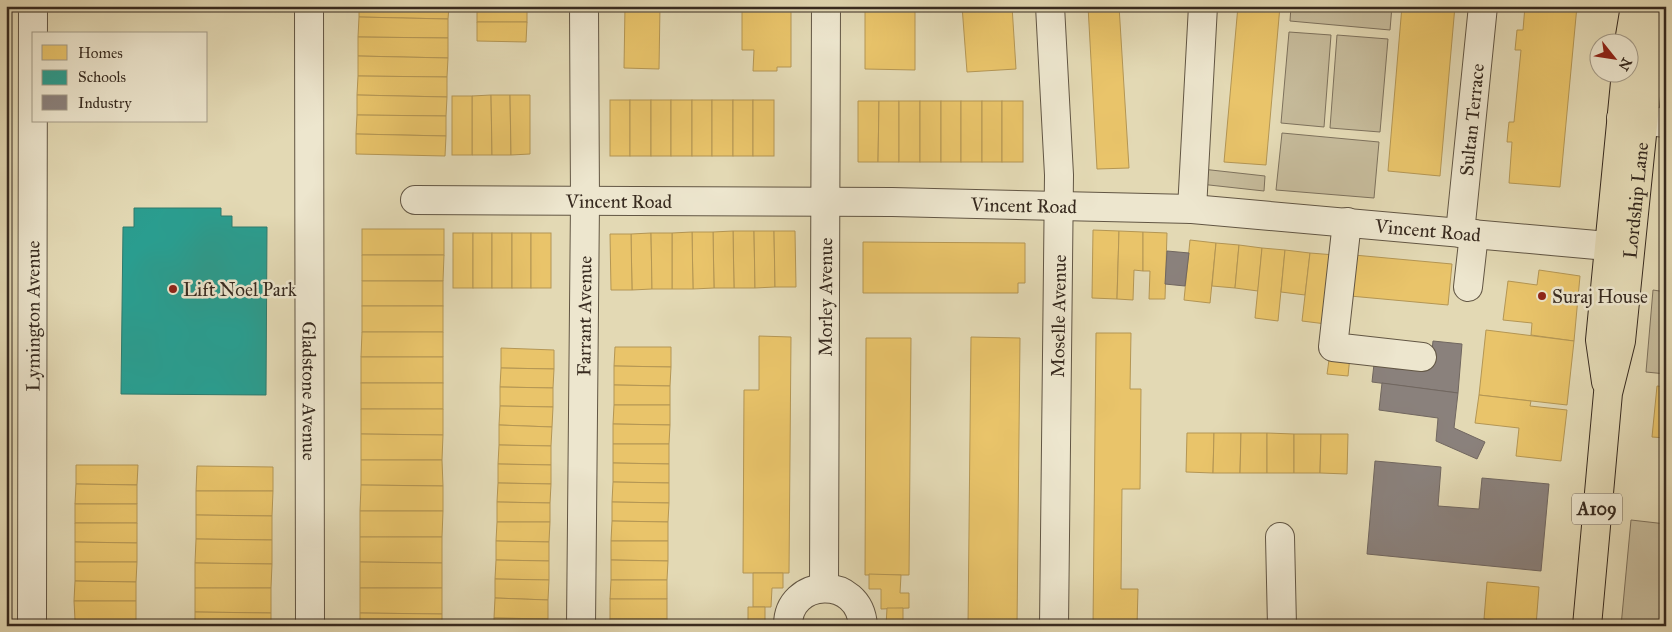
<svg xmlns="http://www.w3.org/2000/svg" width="1672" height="632" font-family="'IM FELL Great Primer',serif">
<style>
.green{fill:#c6bb9b;stroke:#7e725d}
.homes{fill:#e9c46a;stroke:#b49654}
.schools{fill:#2a9d8f;stroke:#2e7a6d}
.industry{fill:#8a817c;stroke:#716760}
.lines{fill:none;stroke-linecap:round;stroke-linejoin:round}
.minor-casing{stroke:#625644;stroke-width:30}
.major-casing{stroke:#372a1f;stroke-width:30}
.minor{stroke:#ede6ce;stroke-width:28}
.major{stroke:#e3d9b4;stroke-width:28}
.poi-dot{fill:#8f2418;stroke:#ede6ce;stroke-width:2}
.labels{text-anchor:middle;stroke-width:5;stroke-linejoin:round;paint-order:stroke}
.shield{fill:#ede6ce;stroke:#6e6254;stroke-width:1}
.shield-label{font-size:18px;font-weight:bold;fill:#372a1f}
.street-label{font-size:19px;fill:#372a1f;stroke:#ede6ce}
.poi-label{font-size:19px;fill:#372a1f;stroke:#ede6ce;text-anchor:start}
</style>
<rect width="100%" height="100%" fill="#e3d9b4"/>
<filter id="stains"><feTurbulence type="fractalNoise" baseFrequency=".004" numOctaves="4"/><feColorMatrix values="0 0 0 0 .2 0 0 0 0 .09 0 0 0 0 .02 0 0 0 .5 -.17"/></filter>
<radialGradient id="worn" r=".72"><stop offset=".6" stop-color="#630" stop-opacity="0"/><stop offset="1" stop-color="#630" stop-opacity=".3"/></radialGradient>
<!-- green -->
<g class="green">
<polygon points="1291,6 1392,6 1390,30 1290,21"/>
<polygon points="1289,32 1331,35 1324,127 1281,123"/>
<polygon points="1337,35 1388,39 1380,132 1330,128"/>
<polygon points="1282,133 1379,142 1374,198 1276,190"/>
<polygon points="1202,169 1265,176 1264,191 1200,184"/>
<polygon points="1653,290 1666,292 1666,374 1646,372"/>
<polygon points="1631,520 1666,524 1666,626 1621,626"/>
</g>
<!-- homes -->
<g class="homes">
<polygon points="359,6 449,6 448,19 359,17"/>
<rect x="477" y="6" width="50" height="16"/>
<polygon points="625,6 660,6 659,69 624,68"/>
<polygon points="742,6 791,6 791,67 777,67 777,71 753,71 754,50 742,50"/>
<polygon points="865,6 915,6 915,70 865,69"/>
<polygon points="962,6 1012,6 1016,69 967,72"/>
<polygon points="1088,6 1119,6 1129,168 1097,169"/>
<polygon points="1238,6 1280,6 1266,165 1224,162"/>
<polygon points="1402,6 1455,6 1440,176 1388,171"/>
<polygon points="1525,6 1577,6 1560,187 1509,183 1512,142 1507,142 1508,131 1509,122 1514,122 1521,50 1515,50 1517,30 1523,30"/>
<polygon points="359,17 448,19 448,38 358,37"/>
<polygon points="477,22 527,22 526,42 477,41"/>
<polygon points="358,37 448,38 448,58 358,56"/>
<polygon points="358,56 448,58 447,77 358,76"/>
<polygon points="358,76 447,77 447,97 357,95"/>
<polygon points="357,95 447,97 446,116 357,115"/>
<polygon points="491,95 492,155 472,155 472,96"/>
<polygon points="491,95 510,95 511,155 492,155"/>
<polygon points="510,95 530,95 530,154 511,155"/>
<rect x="452" y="96" width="20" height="59"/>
<rect x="610" y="100" width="20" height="56"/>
<rect x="630" y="100" width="21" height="56"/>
<rect x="651" y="100" width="20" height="56"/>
<rect x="671" y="100" width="21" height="56"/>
<rect x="692" y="100" width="20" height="56"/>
<rect x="712" y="100" width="21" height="56"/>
<rect x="733" y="100" width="20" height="56"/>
<rect x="753" y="100" width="21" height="56"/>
<polygon points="858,101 879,101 878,162 858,162"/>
<polygon points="879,101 899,101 899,162 878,162"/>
<rect x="899" y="101" width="21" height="61"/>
<rect x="920" y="101" width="21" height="61"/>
<rect x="941" y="101" width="20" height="61"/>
<rect x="961" y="101" width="21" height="61"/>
<rect x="982" y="101" width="20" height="61"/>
<rect x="1002" y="101" width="21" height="61"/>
<polygon points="357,115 446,116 446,136 356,134"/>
<polygon points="356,134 446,136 445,156 356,154"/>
<rect x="362" y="229" width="82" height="26"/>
<polygon points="1093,230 1119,231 1117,299 1092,298"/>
<polygon points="733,231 754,231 755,288 734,288"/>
<polygon points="733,231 734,288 714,288 713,232"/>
<polygon points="754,231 774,231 775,287 755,288"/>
<polygon points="774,231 795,231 796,287 775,287"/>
<polygon points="1119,231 1143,232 1143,271 1134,270 1133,300 1117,299"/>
<polygon points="692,232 713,232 714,288 693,289"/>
<polygon points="692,232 693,289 672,289 672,233"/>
<polygon points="1143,232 1167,233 1165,299 1149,299 1150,271 1143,271"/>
<rect x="453" y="233" width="20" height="55"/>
<rect x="473" y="233" width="19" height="55"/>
<rect x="492" y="233" width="20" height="55"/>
<rect x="512" y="233" width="19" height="55"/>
<rect x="531" y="233" width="20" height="55"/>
<polygon points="651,233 652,289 632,290 631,234"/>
<polygon points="651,233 672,233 672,289 652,289"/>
<polygon points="610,234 631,234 632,290 611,290"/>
<polygon points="1190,240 1216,243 1210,303 1184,300"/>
<polygon points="863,242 1025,243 1025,283 1018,283 1018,293 863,293"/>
<polygon points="1216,243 1239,245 1235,288 1212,286"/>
<polygon points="1239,245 1262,248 1258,291 1235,288"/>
<polygon points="1262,248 1285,250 1278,321 1255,318"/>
<polygon points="1285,250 1310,253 1305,295 1281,292"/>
<polygon points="1310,253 1335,255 1326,324 1302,321"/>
<polygon points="362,255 444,255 443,281 362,281"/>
<polygon points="1354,255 1452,264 1448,305 1350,296"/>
<polygon points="1539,270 1580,276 1574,341 1531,335 1532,323 1503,320 1508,281 1537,285"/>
<rect x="362" y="281" width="81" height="25"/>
<rect x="362" y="306" width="81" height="26"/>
<polygon points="1486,330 1574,341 1567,405 1479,395"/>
<polygon points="362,332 443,332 443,357 361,357"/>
<polygon points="1096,333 1131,333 1130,389 1141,389 1140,489 1122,489 1121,589 1138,589 1137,626 1093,626"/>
<polygon points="759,336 791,337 789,573 743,573 744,390 759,390"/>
<polygon points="971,337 1020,338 1017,626 968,626"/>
<polygon points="866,338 911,338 909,575 865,575"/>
<polygon points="615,347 671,347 671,367 614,366"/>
<polygon points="501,348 554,350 554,369 501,368"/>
<polygon points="1330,353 1350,356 1348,376 1327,374"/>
<rect x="361" y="357" width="82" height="26"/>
<polygon points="614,366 671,367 670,386 614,385"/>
<polygon points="501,368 554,369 553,388 500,387"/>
<rect x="361" y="383" width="82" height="26"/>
<polygon points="614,385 670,386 670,405 614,405"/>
<polygon points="1657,386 1666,387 1666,438 1652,437"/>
<polygon points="500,387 553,388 553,407 500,406"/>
<polygon points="1479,395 1531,401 1530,406 1567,410 1561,461 1516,456 1519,428 1475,423"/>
<polygon points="614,405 670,405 670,425 613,424"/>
<polygon points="500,406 553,407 552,427 499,425"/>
<polygon points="361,409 443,409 443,435 361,434"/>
<polygon points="613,424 670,425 669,444 613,444"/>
<polygon points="499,425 552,427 551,446 499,445"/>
<polygon points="1187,433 1214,433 1213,473 1186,472"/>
<polygon points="1214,433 1241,433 1240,473 1213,473"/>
<polygon points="1241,433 1267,433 1267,473 1240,473"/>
<polygon points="1267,433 1294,434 1294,473 1267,473"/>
<polygon points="361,434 443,435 442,460 361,460"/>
<polygon points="1294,434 1321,434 1320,473 1294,473"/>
<polygon points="1321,434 1348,434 1347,474 1320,473"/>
<polygon points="613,444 669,444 669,464 613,463"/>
<polygon points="499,445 551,446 551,465 498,464"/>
<polygon points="361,460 442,460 443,486 361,485"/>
<polygon points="613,463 669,464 669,483 613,482"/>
<polygon points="498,464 551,465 551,484 498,483"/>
<polygon points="76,465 138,465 137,485 76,484"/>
<polygon points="197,466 273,467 273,491 196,491"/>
<polygon points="613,482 669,483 669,503 612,502"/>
<polygon points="498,483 551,484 550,503 497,502"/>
<polygon points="76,484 137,485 137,504 75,504"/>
<polygon points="361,485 443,486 443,511 360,511"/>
<polygon points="196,491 273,491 272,516 196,515"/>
<polygon points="497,502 550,503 550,522 497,522"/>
<polygon points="612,502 669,503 668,522 612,521"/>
<rect x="75" y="504" width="62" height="19"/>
<polygon points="360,511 443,511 442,537 360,537"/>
<polygon points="196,515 272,516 272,540 196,539"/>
<polygon points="612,521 668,522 668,541 611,541"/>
<polygon points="497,522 550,522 549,542 496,541"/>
<polygon points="75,523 137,523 137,543 75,542"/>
<polygon points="360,537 442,537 442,563 360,562"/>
<polygon points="196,539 272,540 272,564 195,563"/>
<polygon points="496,541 549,542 549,561 496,560"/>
<polygon points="611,541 668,541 668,561 611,560"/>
<polygon points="75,542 137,543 137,562 75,562"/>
<polygon points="496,560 549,561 549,580 495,579"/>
<polygon points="611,560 668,561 667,580 611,580"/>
<polygon points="75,562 137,562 136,582 75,581"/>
<polygon points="360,562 442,563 442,588 360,588"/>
<polygon points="195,563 272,564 271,588 195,588"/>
<polygon points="753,573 783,573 783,588 772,588 771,607 753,607"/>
<polygon points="869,574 901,575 900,593 909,593 909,608 881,609 881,589 869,589"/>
<polygon points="495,579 549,580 548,600 495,598"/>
<polygon points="611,580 667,580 667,599 610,599"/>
<polygon points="75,581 136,582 136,601 74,601"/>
<polygon points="1487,582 1539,587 1536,626 1497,626 1498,621 1484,619"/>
<polygon points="195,588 271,588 271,613 195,612"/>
<polygon points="360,588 442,588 442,614 360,613"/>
<polygon points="495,598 548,600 548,619 494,618"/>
<rect x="610" y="599" width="57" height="20"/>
<polygon points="74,601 136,601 136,620 75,620"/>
<polygon points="748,607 765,607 765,626 738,626 738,623 748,623"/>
<polygon points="887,608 903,608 903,624 914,626 886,626"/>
<polygon points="195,612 271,613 271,626 195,626"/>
<polygon points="360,613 442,614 442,626 360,626"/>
<polygon points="494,618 548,619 547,626 494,626"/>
<rect x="610" y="619" width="57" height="7"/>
<rect x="75" y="620" width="61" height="6"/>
</g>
<!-- schools -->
<polygon class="schools" points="134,208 221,208 221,216 232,216 232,227 267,227 266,395 121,394 123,227 134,227"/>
<!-- industry -->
<g class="industry">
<polygon points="1167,251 1189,253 1185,286 1165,284"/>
<polygon points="1433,341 1462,344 1458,393 1372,382 1374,364 1395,367 1395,369 1430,369"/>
<polygon points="1382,383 1458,393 1454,428 1485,442 1477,459 1436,441 1438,418 1379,410"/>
<polygon points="1375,461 1441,467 1438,506 1479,509 1482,478 1549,484 1541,571 1367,554"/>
</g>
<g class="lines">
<!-- minor casing -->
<g class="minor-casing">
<g id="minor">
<path id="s1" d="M309,6L310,626"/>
<polyline points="1050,6 1059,175 1054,626"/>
<polyline points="1621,118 1666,123"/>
<path id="s2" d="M415,200L892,202L1192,209L1630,248"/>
<polyline points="1192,209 1203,6"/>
<polyline points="1347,222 1333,347 1422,357"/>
<path id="s3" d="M1460,233L1483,6"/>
<polyline points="1468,287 1474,234"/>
<polyline points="1280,537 1282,626"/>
<path id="s4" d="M824,588L826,6"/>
<path id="s5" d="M32,626L33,6"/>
<path id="s6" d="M581,626L585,202L584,6"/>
<path d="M788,626C787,578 860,574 863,626"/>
</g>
</g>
<!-- major casing -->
<g class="major-casing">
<g id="major">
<polyline points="1629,42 1635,6"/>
<polyline points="1606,382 1600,340 1626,72"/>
<path id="s7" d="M1587,626L1608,393L1621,341L1648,76L1652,26L1650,6"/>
</g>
</g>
<!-- minor -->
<use href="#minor" class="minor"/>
<!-- major -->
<use href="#major" class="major"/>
</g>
<!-- markers -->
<g class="poi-dot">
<circle cx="173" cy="289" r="5"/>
<circle cx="1542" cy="296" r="5"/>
</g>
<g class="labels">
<!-- shield labels -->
<rect class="shield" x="1572" y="493.5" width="50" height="31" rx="4"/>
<g class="shield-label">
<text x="1597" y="515">A109</text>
</g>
<!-- street labels -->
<g class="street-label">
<text dy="7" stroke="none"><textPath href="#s3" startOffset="114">Sultan Terrace</textPath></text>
<text dy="7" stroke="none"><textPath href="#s7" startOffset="429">Lordship Lane</textPath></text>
<text dy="7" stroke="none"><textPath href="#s2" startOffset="204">Vincent Road</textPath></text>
<text dy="7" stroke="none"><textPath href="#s2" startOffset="609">Vincent Road</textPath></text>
<text dy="7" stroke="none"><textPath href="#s2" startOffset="1014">Vincent Road</textPath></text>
<text dy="7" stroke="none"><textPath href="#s4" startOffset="291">Morley Avenue</textPath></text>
<text dy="7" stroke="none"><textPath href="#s5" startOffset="310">Lymington Avenue</textPath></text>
<text dy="7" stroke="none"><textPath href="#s6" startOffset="310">Farrant Avenue</textPath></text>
<text transform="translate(1058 316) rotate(-89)" y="7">Moselle Avenue</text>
<text dy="7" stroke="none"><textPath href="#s1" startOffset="385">Gladstone Avenue</textPath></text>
</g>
<!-- poi labels -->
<g class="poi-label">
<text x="183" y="296">Lift Noel Park</text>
<text x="1552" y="303">Suraj House</text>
</g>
</g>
<!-- margin -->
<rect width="1672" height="632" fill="none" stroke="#e3d9b4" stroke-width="25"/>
<rect x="8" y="8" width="1657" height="617" fill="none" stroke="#372a1f" stroke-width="2.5"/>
<rect x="12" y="12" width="1647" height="607" fill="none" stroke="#372a1f"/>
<!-- legend -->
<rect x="32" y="32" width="175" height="90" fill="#ede6ce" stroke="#a49b88"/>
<rect x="42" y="45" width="25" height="15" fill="#e9c46a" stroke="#a49b88"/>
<text x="78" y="58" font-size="15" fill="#372a1f">Homes</text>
<rect x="42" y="70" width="25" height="15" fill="#2a9d8f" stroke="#a49b88"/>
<text x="78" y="82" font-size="15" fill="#372a1f">Schools</text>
<rect x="42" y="95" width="25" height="15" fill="#8a817c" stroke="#a49b88"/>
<text x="78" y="108" font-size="15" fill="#372a1f">Industry</text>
<!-- north arrow -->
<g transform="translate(1614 58) rotate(120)"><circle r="24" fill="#ede6ce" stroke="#a49b88"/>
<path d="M0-4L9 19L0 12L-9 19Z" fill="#8f2418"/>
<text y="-8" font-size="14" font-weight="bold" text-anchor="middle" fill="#372a1f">N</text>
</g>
<rect width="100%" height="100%" filter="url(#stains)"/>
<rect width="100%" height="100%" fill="url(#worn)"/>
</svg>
